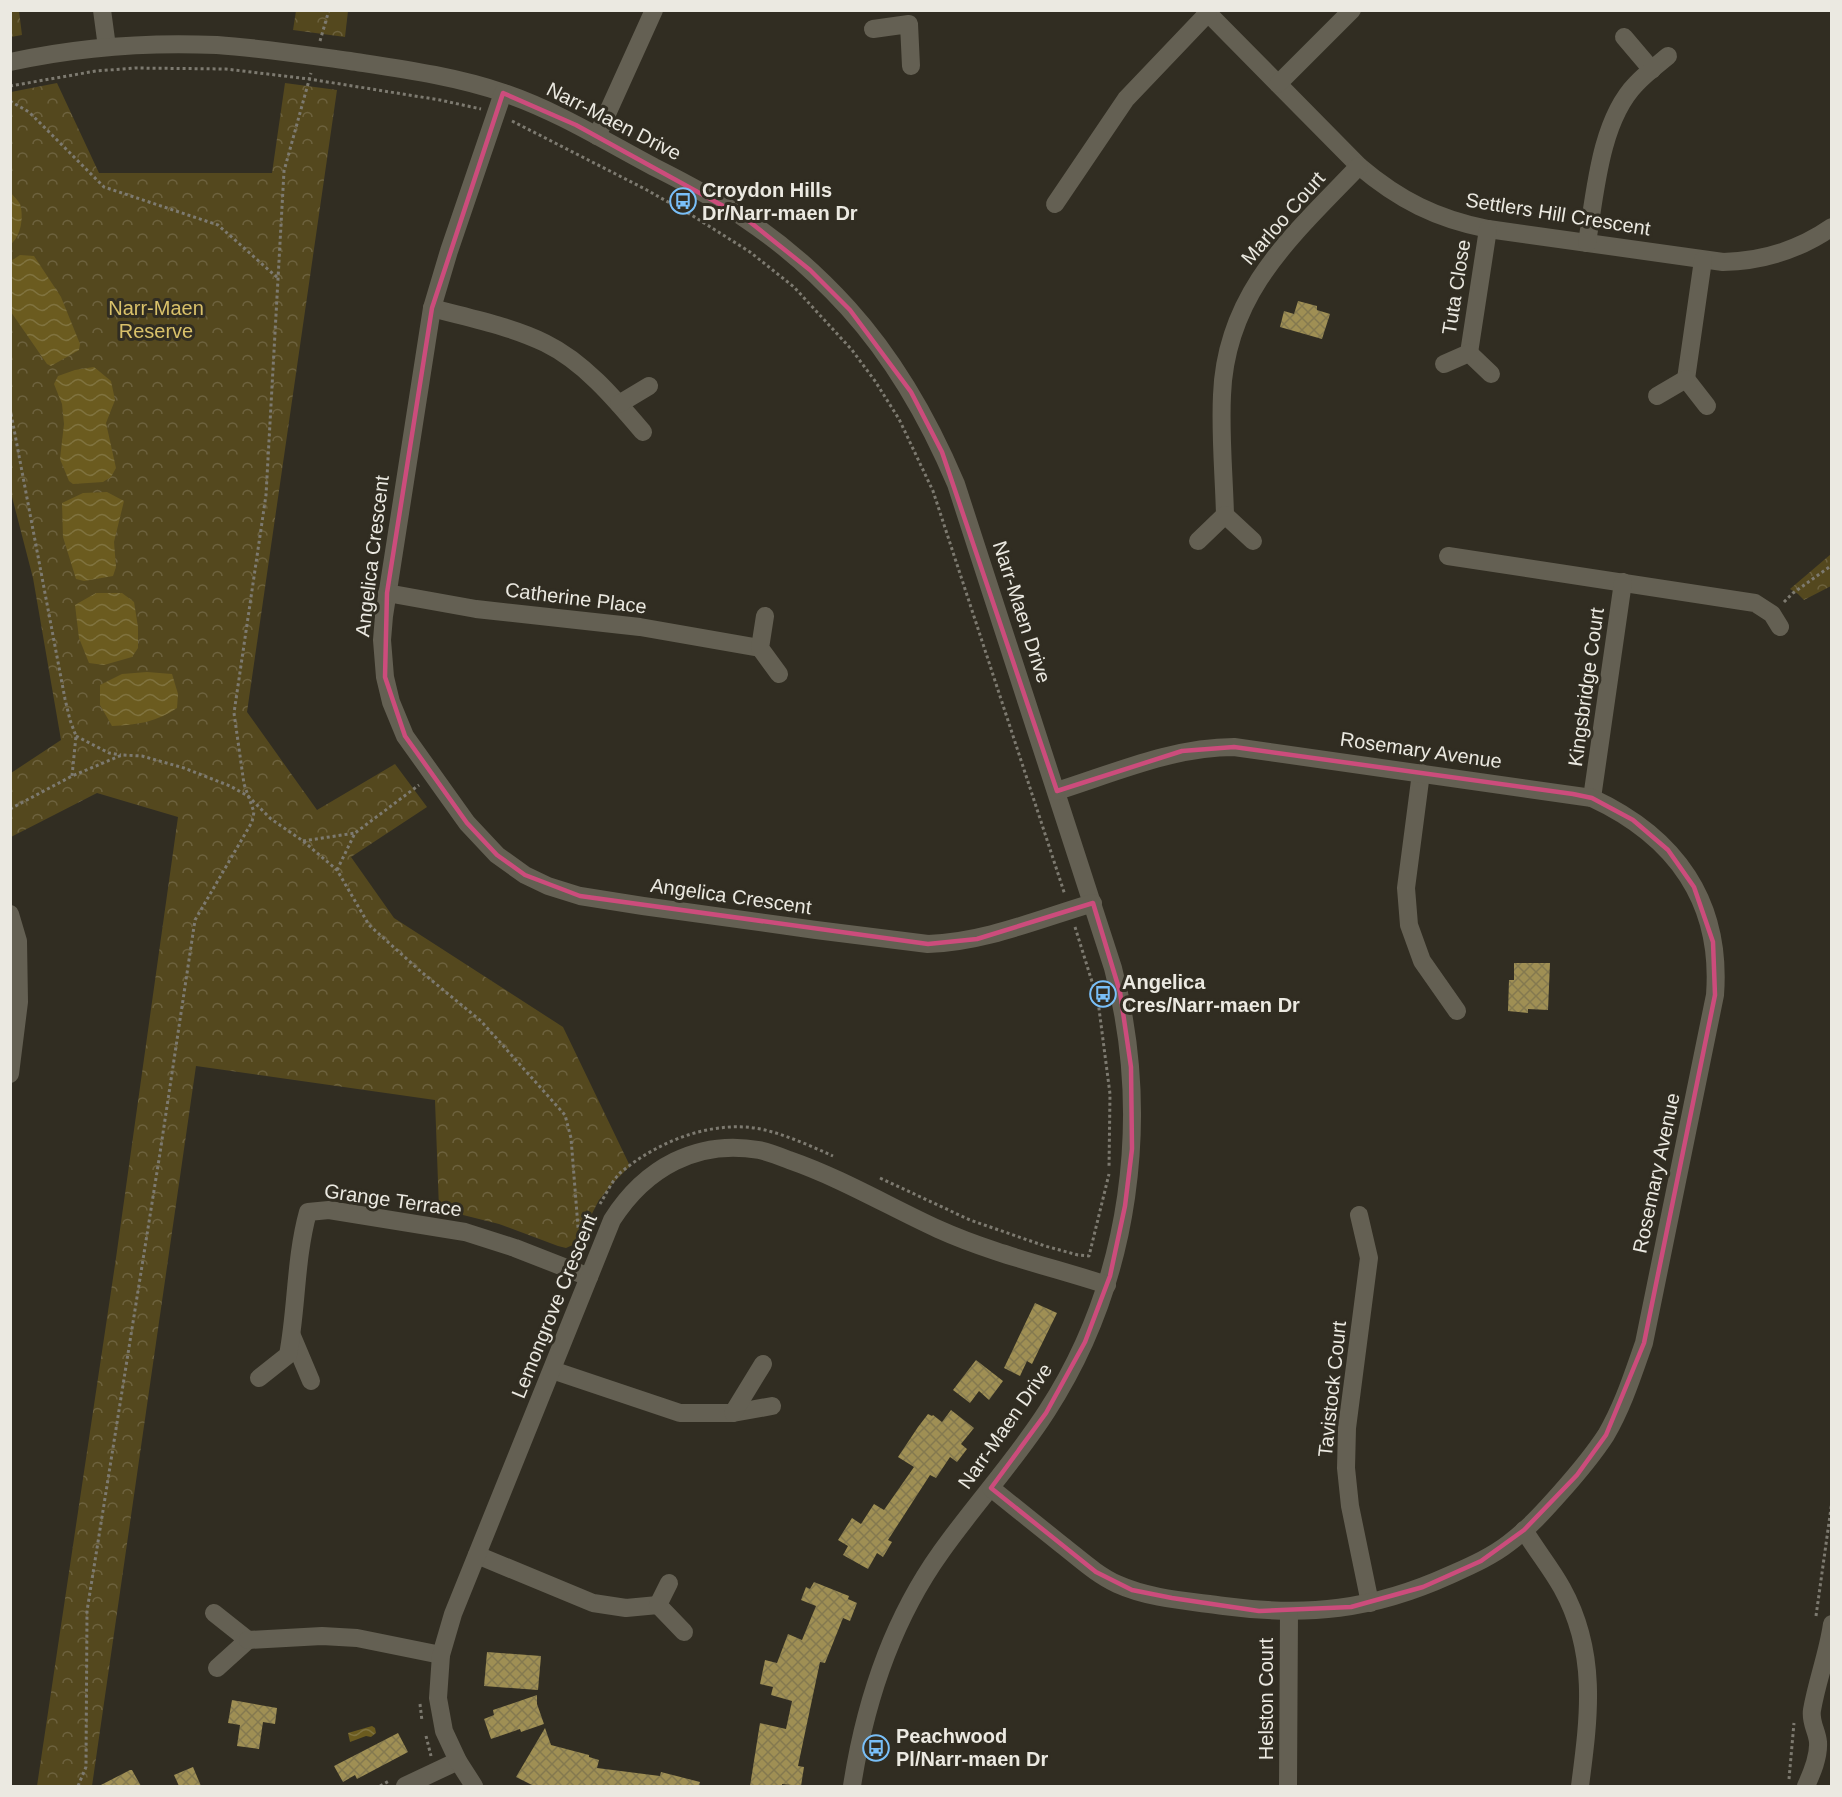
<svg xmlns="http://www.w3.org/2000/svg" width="1842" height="1797" font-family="Arial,sans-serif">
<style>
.park{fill:url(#park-crowns)}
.water{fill:url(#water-waves)}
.building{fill:url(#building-cross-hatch)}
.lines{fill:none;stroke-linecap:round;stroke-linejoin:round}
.path{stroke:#7d7a70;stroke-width:3;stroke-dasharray:3 3;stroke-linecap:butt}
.minor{stroke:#646053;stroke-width:18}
.marked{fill:none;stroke:#cc4c7c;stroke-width:4.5;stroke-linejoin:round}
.labels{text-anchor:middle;stroke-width:6;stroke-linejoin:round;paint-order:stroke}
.street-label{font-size:20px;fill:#ebe9e1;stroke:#312d22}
.poi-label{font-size:20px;font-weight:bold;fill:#ebe9e1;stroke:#312d22;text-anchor:start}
.park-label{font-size:20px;fill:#d9c16a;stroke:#312d22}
</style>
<defs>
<pattern id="park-crowns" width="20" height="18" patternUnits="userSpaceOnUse" patternTransform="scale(1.5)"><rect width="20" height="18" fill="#54481e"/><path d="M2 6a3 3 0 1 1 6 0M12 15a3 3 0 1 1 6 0" fill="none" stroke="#6d623e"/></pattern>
<pattern id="water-waves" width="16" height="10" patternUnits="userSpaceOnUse" patternTransform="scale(1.5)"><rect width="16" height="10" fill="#6b5b1f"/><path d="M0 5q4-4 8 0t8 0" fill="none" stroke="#80733f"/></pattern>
<pattern id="building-cross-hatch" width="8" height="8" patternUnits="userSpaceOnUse" patternTransform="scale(1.5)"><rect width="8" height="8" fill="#9f8f54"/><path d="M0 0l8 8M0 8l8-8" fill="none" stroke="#84794f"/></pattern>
</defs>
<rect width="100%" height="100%" fill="#312d22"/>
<!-- park -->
<g class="park">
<polygon points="10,11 19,11 22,35 11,37"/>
<polygon points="296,11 348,11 345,37 293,30"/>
<polygon points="57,83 99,173 272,173 285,83 337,90 247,712 317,810 395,764 427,807 351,857 394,918 563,1027 630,1166 614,1182 599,1200 577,1243 566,1248 558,1246 499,1224 439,1209 435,1100 196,1066 92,1786 37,1786 116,1258 178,817 97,793 11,837 11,773 61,740 33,578 11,493 11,92"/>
<polygon points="1831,554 1831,586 1804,600 1798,594 1790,589"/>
</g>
<!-- water -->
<g class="water">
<path d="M11,193C14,197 18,200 20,204C24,217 21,236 11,244Z"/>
<polygon points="20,255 34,256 61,297 80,344 79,350 51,366 47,364 11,312 11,261"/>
<polygon points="94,367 111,381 115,400 106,423 116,468 111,477 103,482 73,484 69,481 60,459 64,424 62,404 54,384 58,376 75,370"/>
<polygon points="107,492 124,501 114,542 116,567 113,576 84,581 76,579 63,537 62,503 83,493"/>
<polygon points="96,593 122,593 134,602 138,627 138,648 132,657 104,665 89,663 79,638 75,605"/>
<path d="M147,672L172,674L178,694L177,708C157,722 136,725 112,726L100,705V685L122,674Z"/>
<polygon points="372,1726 375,1728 376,1733 371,1737 366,1736 350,1742 348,1733"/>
</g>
<!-- building -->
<g class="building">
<polygon points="1298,301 1317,306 1317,310 1330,314 1322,339 1280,327 1284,311 1294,314"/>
<polygon points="1514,963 1550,963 1548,1010 1528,1009 1528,1013 1508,1011 1509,980 1514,980"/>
<polygon points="1035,1303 1057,1313 1032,1364 1027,1361 1020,1376 1004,1368"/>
<polygon points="976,1360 1003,1381 989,1400 979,1391 970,1403 953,1390"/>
<polygon points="951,1410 974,1428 961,1444 967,1449 957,1462 950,1457 936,1478 930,1475 888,1540 892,1542 883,1557 877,1553 868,1569 843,1555 848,1546 838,1540 852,1518 861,1524 874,1504 884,1510 914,1467 898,1457 918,1427 928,1414 932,1416 933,1415 942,1422"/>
<polygon points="814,1582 849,1596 848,1599 857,1603 850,1621 843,1618 825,1663 820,1662 798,1766 804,1767 801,1786 782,1784 782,1786 750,1786 760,1723 786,1729 792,1701 771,1695 773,1687 760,1684 765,1660 777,1663 788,1634 802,1640 816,1606 801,1600 806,1587 810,1589"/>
<polygon points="487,1652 541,1656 538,1690 484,1686"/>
<polygon points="537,1695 537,1704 544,1724 521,1732 520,1729 491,1739 484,1719 494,1715 493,1710"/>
<polygon points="232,1700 277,1708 275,1724 263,1722 259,1749 237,1746 240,1725 228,1723"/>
<polygon points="545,1728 551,1745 589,1755 589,1757 599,1760 597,1768 660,1776 661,1772 700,1782 699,1786 534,1786 516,1777"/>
<polygon points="398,1733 408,1752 357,1779 355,1775 343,1782 334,1766"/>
<polygon points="193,1767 201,1786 179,1786 174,1775"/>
<polygon points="130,1770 132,1770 141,1786 99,1786"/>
</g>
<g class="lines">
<!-- path -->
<g class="path">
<polyline points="320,41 329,10"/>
<polyline points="10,86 96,71 135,68 226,69 309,79 440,100 481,109"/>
<polyline points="10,101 29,112 104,187 218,225 279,279"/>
<polyline points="512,121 645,189 693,216 750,252 794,287 852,350 875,381 899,419 933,491 1065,895"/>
<polyline points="10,408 65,699 70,720 76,736 72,776"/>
<polyline points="1784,602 1793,593 1832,565"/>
<polyline points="76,736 109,753 121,755"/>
<polyline points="10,809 72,776 122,755 142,756 184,768 230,786 248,796 271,819 303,841 337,870 369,925 419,970 481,1021 565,1115 571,1138 578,1227 584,1240"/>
<polyline points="303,841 355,833"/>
<polyline points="337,870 355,833 419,785"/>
<polyline points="1075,927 1098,1001 1110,1094 1109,1168"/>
<polyline points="880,1178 970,1220 1045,1246 1078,1255 1089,1256 1109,1174"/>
<path d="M600,1204C606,1194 612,1181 620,1173C659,1140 718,1117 769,1131C791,1137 813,1147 833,1156"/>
<polyline points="1816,1616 1832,1501"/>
<polyline points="420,1704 422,1721"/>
<polyline points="426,1736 431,1756"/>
<polyline points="1789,1779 1794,1723"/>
<polyline points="78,1786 86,1767 87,1611 160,1153 195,920 252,822 254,812 244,784 234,713 266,495 284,171 311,73"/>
<polyline points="380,1786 389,1781"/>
</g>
<!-- minor -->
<g class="minor">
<polyline points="102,10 107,47"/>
<path d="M1205,10L1359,166C1399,200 1437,219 1488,229L1723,262C1762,261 1799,250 1832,227"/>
<polyline points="873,29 909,24 911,66"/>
<polyline points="1624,37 1652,70"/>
<path d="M10,62C78,47 148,42 217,45C261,48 306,55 350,61C402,69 454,76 504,93C557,111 605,141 654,167C686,183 718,200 747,220C784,245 818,275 848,308C895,360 929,420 956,484L1113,968C1152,1117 1131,1281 1047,1411C1015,1461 975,1504 941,1552C891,1622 865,1702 852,1786"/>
<polyline points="1278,84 1352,10"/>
<path d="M503,93L449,251L432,308L384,616L382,640L385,677L391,702L405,736L467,823L497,855L525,875L548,886L580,896L643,906L816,930L928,944C985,942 1039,919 1093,903"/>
<polyline points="597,136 654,10"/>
<polyline points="1055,204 1126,99 1208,13"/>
<path d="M1587,243C1595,194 1600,121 1636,84C1645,74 1657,65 1668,56"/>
<path d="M432,308C469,318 510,326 545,343C584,362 615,399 643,432"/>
<polyline points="1469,353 1488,229"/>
<polyline points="1444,364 1469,353 1491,374"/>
<polyline points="1686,379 1703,260"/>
<polyline points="1657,396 1686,379 1707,406"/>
<polyline points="619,404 649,386"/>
<path d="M1225,515C1224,475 1220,435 1222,395C1226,292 1293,235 1359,166"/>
<polyline points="1198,541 1225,515 1253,541"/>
<polyline points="1448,556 1755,603 1772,614 1780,627"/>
<polyline points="387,593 476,609 640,627 760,648"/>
<polyline points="765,616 760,648 779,674"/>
<polyline points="1421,773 1406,888 1409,925 1422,961 1457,1011"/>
<polyline points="1592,798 1623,582"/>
<polyline points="10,914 18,941 19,1002 10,1074"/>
<polyline points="1359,1215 1369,1258 1347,1428 1346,1468 1350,1506 1370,1603"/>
<polyline points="292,1336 311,1381"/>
<polyline points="552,1370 680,1413 733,1413 772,1406"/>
<path d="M259,1378L288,1355C297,1308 295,1259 308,1212L329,1210L465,1232L515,1248L589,1277"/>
<polyline points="733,1413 763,1364"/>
<path d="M991,1488C1015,1507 1038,1526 1062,1545C1080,1559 1097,1575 1117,1584C1150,1599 1189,1601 1224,1606C1307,1617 1373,1610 1450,1575C1470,1566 1491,1557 1509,1543C1529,1528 1545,1510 1561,1492C1577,1474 1593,1455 1606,1435C1623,1406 1633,1374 1644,1343L1715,995C1722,902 1676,837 1592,798L1234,747C1173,747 1114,773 1057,791"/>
<path d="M1524,1530C1536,1550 1551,1568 1562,1588C1598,1653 1589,1717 1580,1786"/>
<polyline points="477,1555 593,1603 626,1608 658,1605"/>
<polyline points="669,1583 658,1605 684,1632"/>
<polyline points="214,1613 248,1640 217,1668"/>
<polyline points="248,1640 322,1636 357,1638 441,1655"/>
<polyline points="405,1786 458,1761"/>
<path d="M474,1786L458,1761L444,1731L438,1698L441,1655L453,1614L612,1220C645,1168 697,1139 759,1150C769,1152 779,1156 789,1160C841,1178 888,1206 938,1229C991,1253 1051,1267 1107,1285"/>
<polyline points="1288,1786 1289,1612"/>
<path d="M1806,1786C1812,1773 1819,1757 1818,1742C1817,1731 1810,1722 1812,1710C1817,1681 1828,1653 1832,1624"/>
</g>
</g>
<!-- marked area -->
<path class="marked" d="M503,93L576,125L745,218L810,270L850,310L911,392L942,452L1057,791L1182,751L1234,747L1573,794L1592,798L1633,820L1668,850L1694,887L1713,942L1715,995L1644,1343L1606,1435L1577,1475L1524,1530L1481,1561L1423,1587L1351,1607L1259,1611L1172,1598L1132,1590L1096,1572L991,1488L1046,1413L1085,1342L1110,1276L1125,1206L1132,1149L1131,1067L1120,992L1093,903L977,939L928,944L580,896L525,875L497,855L467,823L405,736L385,677L387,593L432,308Z"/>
<!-- icons -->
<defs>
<g id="bus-ring" transform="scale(1.35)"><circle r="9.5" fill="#312d22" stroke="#79bff8" stroke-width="1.5"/><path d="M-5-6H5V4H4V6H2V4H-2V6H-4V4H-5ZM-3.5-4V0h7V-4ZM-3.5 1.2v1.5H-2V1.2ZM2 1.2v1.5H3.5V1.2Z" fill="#79bff8"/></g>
</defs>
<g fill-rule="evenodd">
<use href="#bus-ring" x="683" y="201"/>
<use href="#bus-ring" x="1103" y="994"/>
<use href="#bus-ring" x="876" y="1748"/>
</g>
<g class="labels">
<!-- street labels -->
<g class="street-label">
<text transform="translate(614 121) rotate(27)" y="7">Narr-Maen Drive</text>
<text transform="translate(1558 214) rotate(9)" y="7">Settlers Hill Crescent</text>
<text transform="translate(1283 218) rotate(-49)" y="7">Marloo Court</text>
<text transform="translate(1456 287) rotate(-81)" y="7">Tuta Close</text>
<text transform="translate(372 556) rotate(-83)" y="7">Angelica Crescent</text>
<text transform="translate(576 598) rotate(7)" y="7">Catherine Place</text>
<text transform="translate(1022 612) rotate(72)" y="7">Narr-Maen Drive</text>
<text transform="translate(1586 687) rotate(-82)" y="7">Kingsbridge Court</text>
<text transform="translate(1421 750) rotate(8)" y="7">Rosemary Avenue</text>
<text transform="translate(731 896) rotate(8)" y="7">Angelica Crescent</text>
<text transform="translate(1656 1173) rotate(-78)" y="7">Rosemary Avenue</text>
<text transform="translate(393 1200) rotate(8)" y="7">Grange Terrace</text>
<text transform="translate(554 1306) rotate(-68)" y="7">Lemongrove Crescent</text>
<text transform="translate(1332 1389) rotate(-84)" y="7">Tavistock Court</text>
<text transform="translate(1005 1426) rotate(-55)" y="7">Narr-Maen Drive</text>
<text transform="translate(1266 1699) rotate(-90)" y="7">Helston Court</text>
</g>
<!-- poi labels -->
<g class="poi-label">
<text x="702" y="197">Croydon Hills<tspan x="702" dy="23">Dr/Narr-maen Dr</tspan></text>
<text x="1122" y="989">Angelica<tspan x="1122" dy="23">Cres/Narr-maen Dr</tspan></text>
<text x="896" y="1743">Peachwood<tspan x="896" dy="23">Pl/Narr-maen Dr</tspan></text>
</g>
<!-- park labels -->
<g class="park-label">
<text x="156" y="315">Narr-Maen<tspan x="156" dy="23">Reserve</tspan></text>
</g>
</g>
<!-- border -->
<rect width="1842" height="1797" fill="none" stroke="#ebe9e1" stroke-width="24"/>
</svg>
